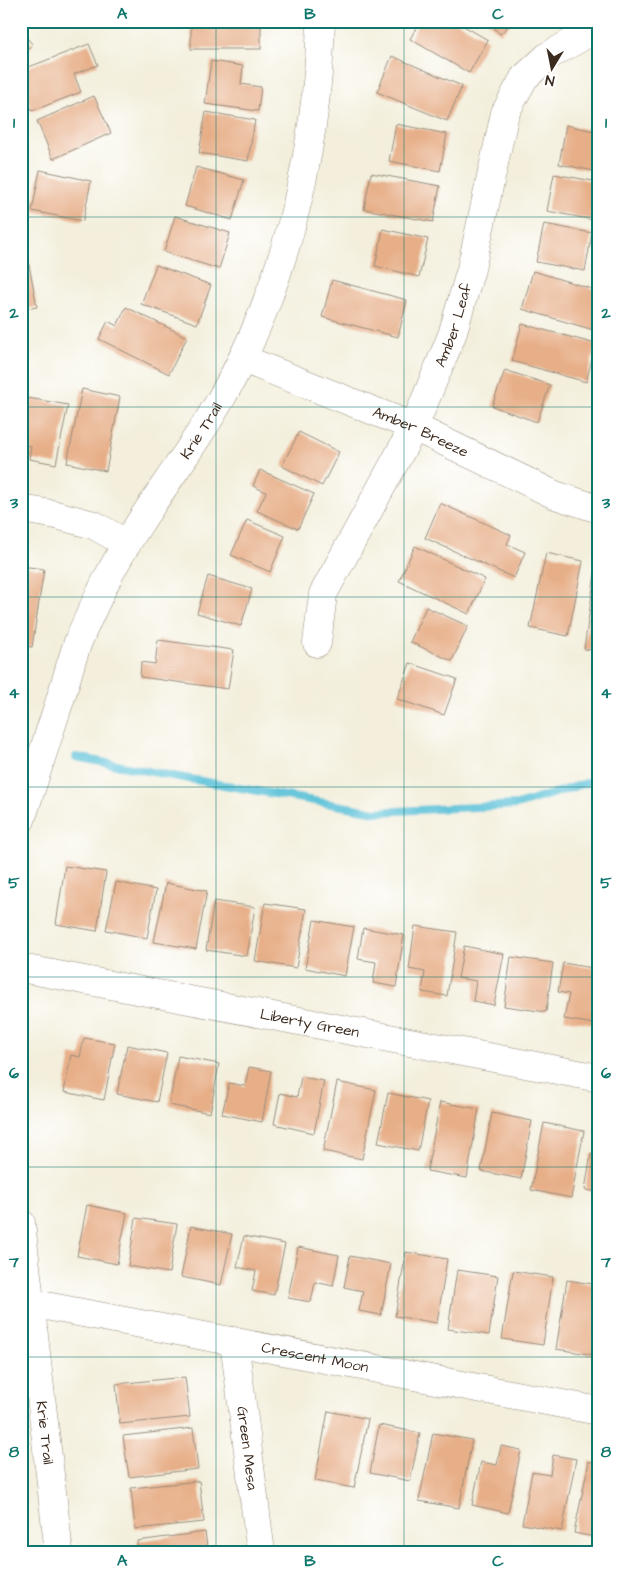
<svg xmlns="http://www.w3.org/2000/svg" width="620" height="1574" font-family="'Architects Daughter',sans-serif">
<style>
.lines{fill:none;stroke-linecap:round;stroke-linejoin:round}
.stream{stroke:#59c0d7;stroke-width:8}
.building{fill:#e7af88}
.minor-casing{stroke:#978c7d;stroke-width:29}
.minor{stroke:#fff;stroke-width:28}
.grid{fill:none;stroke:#0f766e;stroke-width:1;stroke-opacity:0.55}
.labels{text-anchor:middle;stroke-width:4;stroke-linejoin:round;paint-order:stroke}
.street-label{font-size:15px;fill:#3b2a1e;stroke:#fff}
.neatline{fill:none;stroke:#0f766e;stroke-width:2}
.grid-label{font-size:16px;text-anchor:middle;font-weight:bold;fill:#0f766e}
</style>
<rect width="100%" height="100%" fill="#fff"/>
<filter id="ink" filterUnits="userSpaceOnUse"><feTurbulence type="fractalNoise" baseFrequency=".02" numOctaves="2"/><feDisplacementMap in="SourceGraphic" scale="10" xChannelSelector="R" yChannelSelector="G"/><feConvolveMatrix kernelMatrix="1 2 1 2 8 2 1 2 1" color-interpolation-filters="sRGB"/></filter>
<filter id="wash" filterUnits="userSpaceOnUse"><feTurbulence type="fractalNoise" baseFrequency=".0096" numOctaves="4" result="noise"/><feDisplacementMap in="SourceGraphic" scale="20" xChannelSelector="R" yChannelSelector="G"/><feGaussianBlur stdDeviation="1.12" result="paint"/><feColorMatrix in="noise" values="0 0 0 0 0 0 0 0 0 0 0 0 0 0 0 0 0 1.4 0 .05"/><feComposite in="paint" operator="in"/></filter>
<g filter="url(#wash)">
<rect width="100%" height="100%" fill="#f3efdc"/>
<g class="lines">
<!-- stream -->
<polyline class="stream" points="76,757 173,776 376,812 517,805 599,779"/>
</g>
<g id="blocks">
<!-- building -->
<g class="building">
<rect x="191" y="21" width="70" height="28"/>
<polygon points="420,21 455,21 488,40 469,73 410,39"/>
<polygon points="487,21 514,21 500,34"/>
<polygon points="21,31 33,45 21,55"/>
<polygon points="89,44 98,65 74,74 81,92 32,111 21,84 21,70"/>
<polygon points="392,56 462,86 447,121 377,92"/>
<polygon points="211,61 243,66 241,84 261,87 258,111 205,104"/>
<polygon points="94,96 111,133 53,159 37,121"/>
<polygon points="206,112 255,120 248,161 199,153"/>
<polygon points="396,124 447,134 440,171 389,161"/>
<polygon points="566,125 599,132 599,172 559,164"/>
<polygon points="196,167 244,180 232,220 185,206"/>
<polygon points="40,170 91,181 83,221 32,211"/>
<polygon points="371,173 440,186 433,222 364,209"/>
<polygon points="554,174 599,182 599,221 547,211"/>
<polygon points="175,216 230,233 219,269 164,252"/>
<polygon points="21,222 37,307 21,310"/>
<polygon points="544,224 592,233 585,271 536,262"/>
<polygon points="383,229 428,239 419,277 375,266"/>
<polygon points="156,265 211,285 197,324 141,304"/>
<polygon points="533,271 599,291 599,326 597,331 522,309"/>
<polygon points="332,280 407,300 398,337 322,317"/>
<polygon points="126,307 187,337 169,374 99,339 108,321 117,326"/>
<polygon points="522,324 596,344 586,382 512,361"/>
<polygon points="505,370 550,385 537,422 492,406"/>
<polygon points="82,389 120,397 106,471 67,463"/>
<polygon points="28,398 68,405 56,464 29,459 31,446 21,444"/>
<polygon points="598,425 599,425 599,441 595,440"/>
<polygon points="299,432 339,452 322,486 282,466"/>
<polygon points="260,470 314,494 298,529 257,511 266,492 253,486"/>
<polygon points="440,503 511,535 507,544 525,552 514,578 425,538"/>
<polygon points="247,520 285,536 270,572 231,555"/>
<polygon points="415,546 485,579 469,614 399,581"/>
<polygon points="546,553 583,561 568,636 530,628"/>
<polygon points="21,566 44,569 32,647 21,646"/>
<polygon points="595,573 599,574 599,651 584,649"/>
<polygon points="208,576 252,589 241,626 197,613"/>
<polygon points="426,607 468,626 452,661 410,642"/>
<polygon points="158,640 234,650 228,689 140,677 141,662 155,664"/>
<polygon points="410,663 457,679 444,715 397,699"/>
<polygon points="65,866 106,872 97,931 56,924"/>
<polygon points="116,882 156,890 147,938 106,930"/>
<polygon points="166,883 207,891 196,949 154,942"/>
<polygon points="214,901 255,907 247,956 206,950"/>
<polygon points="265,903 306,909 296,968 255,961"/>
<polygon points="314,920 354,927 345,976 305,968"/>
<polygon points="415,926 457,932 447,996 422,992 425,972 409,969"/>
<polygon points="363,928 404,935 396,987 373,983 376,962 358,959"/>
<polygon points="464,946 504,954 494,1005 473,1001 476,981 458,978"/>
<polygon points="511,957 553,963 546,1012 504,1006"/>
<polygon points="563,963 599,969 599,997 594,1024 564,1019 569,994 558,992"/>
<polygon points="84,1038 115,1043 104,1100 64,1092 71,1055 80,1057"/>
<polygon points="127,1045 167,1053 157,1102 117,1094"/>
<polygon points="178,1056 219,1064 210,1113 169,1105"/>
<polygon points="249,1067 271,1071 262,1122 222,1114 229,1083 245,1086"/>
<polygon points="301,1077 324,1081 314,1133 274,1124 280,1093 297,1097"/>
<polygon points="337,1082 376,1090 362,1159 323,1151"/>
<polygon points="388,1093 428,1101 418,1151 378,1143"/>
<polygon points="440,1102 479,1109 467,1178 427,1171"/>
<polygon points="492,1113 532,1121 521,1179 481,1171"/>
<polygon points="544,1123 584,1131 571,1198 531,1190"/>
<polygon points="591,1153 599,1154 599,1192 585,1190"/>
<polygon points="87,1205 127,1213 117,1264 77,1256"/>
<polygon points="136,1218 177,1224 169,1273 128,1266"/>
<polygon points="191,1226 232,1234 221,1285 181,1277"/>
<polygon points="244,1236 285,1244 274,1295 252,1291 256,1271 237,1267"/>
<polygon points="298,1247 339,1255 333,1286 315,1282 311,1302 288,1298"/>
<polygon points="406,1252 447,1259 437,1323 395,1316"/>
<polygon points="350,1256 391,1264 381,1315 359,1311 363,1291 344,1287"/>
<polygon points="457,1270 498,1276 489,1335 448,1329"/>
<polygon points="513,1271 553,1277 543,1345 502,1339"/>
<polygon points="567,1280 599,1285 599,1335 595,1355 556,1349"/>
<polygon points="185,1377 190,1417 120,1424 116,1384"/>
<polygon points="328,1411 368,1419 354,1488 315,1481"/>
<polygon points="379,1425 420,1433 410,1481 370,1473"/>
<polygon points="193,1428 198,1469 129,1477 123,1436"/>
<polygon points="433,1433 472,1440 459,1508 419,1501"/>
<polygon points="501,1446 521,1450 508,1513 472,1505 481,1462 497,1465"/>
<polygon points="553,1455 576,1459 562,1531 522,1524 532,1472 550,1475"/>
<polygon points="589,1461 599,1464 599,1538 574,1533"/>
<polygon points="199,1481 204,1522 135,1529 131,1488"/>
<polygon points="205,1532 208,1553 138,1553 137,1541"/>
</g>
</g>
</g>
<g filter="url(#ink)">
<use href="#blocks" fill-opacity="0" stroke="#978c7d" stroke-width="1"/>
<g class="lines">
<!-- minor casing -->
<g class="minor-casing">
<g id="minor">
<path id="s1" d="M243,359L414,427L555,495L599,509"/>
<polyline points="21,509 52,514 94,525 127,544"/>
<path id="s2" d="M317,643L323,594L414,427L452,335L471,269L505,113L524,78L548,56L599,27"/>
<path id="s3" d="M21,820C34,780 47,740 60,700C66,681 71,661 78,642C86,622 96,602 105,583C135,523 177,471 212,414C283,298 317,156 321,21"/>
<path id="s4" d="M21,968L599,1078"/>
<path id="s5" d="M21,1223L59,1553"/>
<path id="s6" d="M30,1303L599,1411"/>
<path id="s7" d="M234,1341L261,1553"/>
</g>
</g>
<!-- minor -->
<use href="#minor" class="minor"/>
</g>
</g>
<!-- grid -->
<path class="grid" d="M216,21V1553M404,21V1553M21,217H599M21,407H599M21,597H599M21,787H599M21,977H599M21,1167H599M21,1357H599"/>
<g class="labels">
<!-- street labels -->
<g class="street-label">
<text dy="5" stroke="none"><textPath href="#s2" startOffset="349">Amber Leaf</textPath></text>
<text dy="5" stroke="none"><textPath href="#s3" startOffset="432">Krie Trail</textPath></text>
<text dy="5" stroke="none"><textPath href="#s1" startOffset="192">Amber Breeze</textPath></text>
<text dy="5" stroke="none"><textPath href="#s4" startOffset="294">Liberty Green</textPath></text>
<text dy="5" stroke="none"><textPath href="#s6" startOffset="290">Crescent Moon</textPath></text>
<text dy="5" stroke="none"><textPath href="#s5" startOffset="211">Krie Trail</textPath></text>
<text dy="5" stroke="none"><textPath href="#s7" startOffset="108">Green Mesa</textPath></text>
</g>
</g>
<!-- margin -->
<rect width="620" height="1574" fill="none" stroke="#fff" stroke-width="55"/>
<!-- north arrow -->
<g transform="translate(552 68) rotate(190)" stroke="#ffffff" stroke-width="4" paint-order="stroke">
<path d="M0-4L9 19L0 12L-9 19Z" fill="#3b2a1e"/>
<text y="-8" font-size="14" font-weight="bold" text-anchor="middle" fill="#3b2a1e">N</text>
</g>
<rect x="28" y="28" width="564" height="1518" class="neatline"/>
<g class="grid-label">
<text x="122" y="19">A</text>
<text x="310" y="19">B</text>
<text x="498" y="19">C</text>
<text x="14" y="128">1</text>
<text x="606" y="128">1</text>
<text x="14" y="318">2</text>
<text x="606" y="318">2</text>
<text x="14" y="508">3</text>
<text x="606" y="508">3</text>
<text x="14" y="698">4</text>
<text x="606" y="698">4</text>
<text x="14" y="888">5</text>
<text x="606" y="888">5</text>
<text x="14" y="1078">6</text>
<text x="606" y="1078">6</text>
<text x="14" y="1267">7</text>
<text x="606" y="1267">7</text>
<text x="14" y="1457">8</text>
<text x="606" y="1457">8</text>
<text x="122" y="1566">A</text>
<text x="310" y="1566">B</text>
<text x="498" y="1566">C</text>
</g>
</svg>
